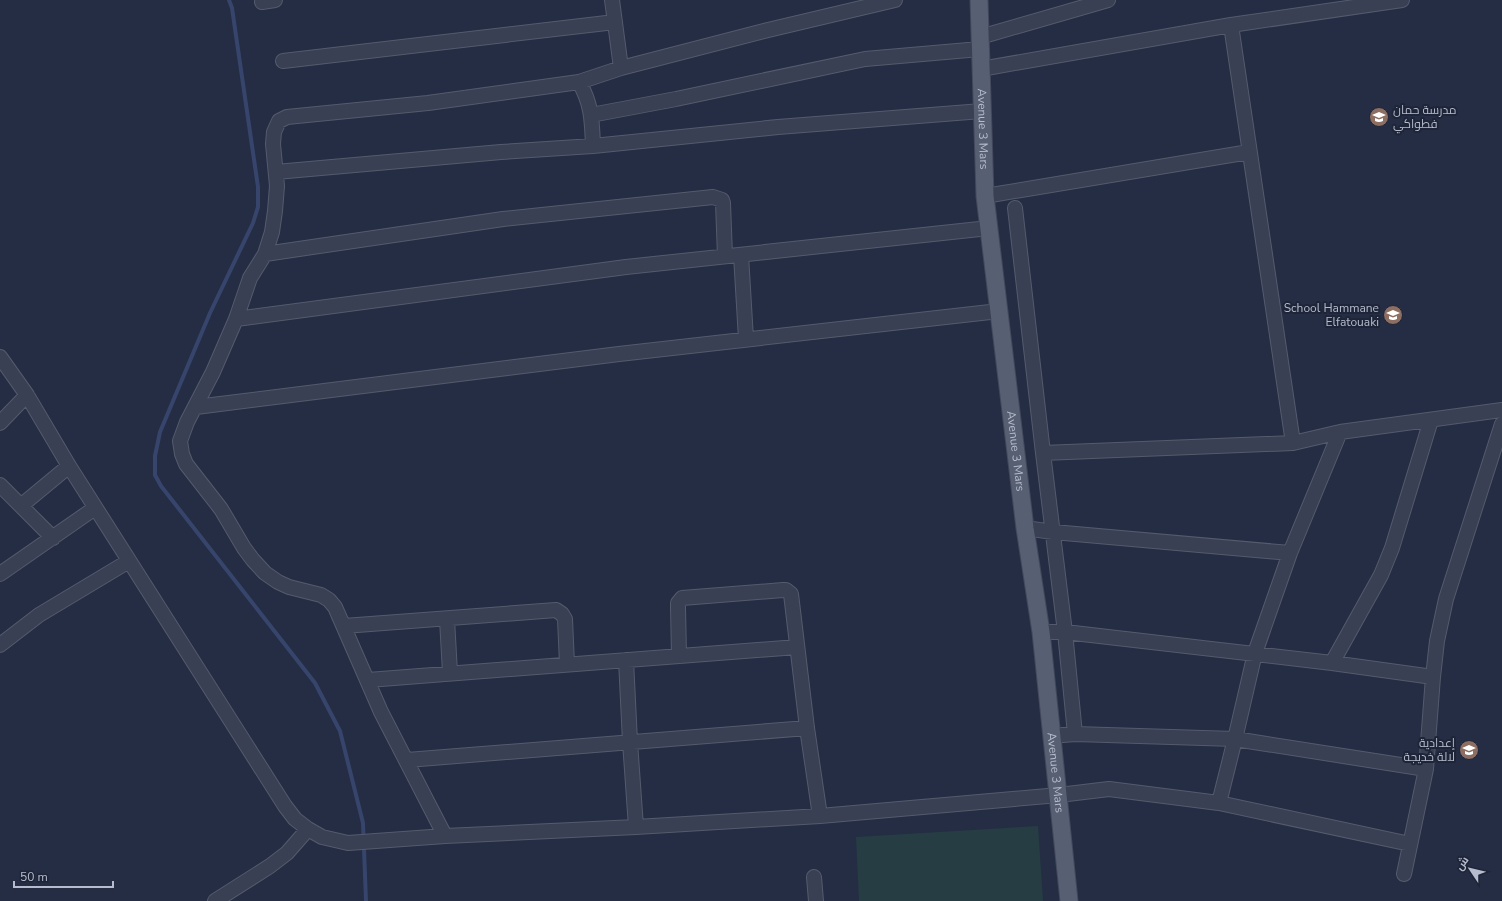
<svg xmlns="http://www.w3.org/2000/svg" width="1502" height="901" viewBox="0 0 1502 901" font-family="'Nunito Sans',Cairo,sans-serif">
	<style>
		.green { fill: #263d44 }
		.lines { fill: none; stroke-linecap: round; stroke-linejoin: round }
		.stream { stroke: #37456c; stroke-width: 4 }
		.minor-casing { stroke: #545b6d; stroke-width: 16 }
		.major-casing { stroke: #43495c; stroke-width: 19 }
		.minor { stroke: #394053; stroke-width: 14 }
		.major { stroke: #575f73; stroke-width: 17 }
		.labels { text-anchor: middle; stroke-width: 4; stroke-linejoin: round; paint-order: stroke }
		.poi-label { font-size: 12px; fill: #b6bccd; stroke: #1e2538; text-anchor: end }
		.street-label { font-size: 12px; fill: #b6bccd; stroke: #1e2538 }
	</style>
	<rect width="100%" height="100%" fill="#242d44"/>
	<path class="green" d="M1038,826L1043,901H859L856,837Z"/>
	<g class="lines">
		<path class="stream" d="M229,0L232,8L258,187V207L253,223L210,313L160,432L155,456V475L161,486L315,683L340,731L363,823L366,901"/>
		<g class="minor-casing">
			<path id="minor" d="M612,0L621,68
				M262,2L275,0
				M1231,25L1293,443
				M980,37L1108,0
				M283,61L615,22
				M981,69L1231,25L1402,0
				M579,82C592,104 592,122 593,146
				M591,115L676,99L865,59L980,49
				M276,172L501,152L593,146L778,127L982,111
				M985,196L1249,152
				M1015,208L1043,453L1065,632L1075,734
				M265,254L503,219L713,197L722,200L723,203L725,256
				M741,255L746,339
				M236,319L626,267L989,228
				M0,357L27,395L69,466L285,806L295,819L308,829L322,837L348,843L445,836L636,827L820,816L1059,795L1109,789L1219,803L1410,844
				M196,407L619,354L999,311
				M0,423L27,395
				M1340,432L1290,553L1255,653L1235,739L1426,769
				M1043,453L1293,443L1340,432L1502,410
				M0,485L53,538
				M22,505L69,466
				M1025,528L1053,532L1290,553
				M0,574L95,508
				M447,619L450,673
				M344,626L556,610L562,614L565,619L567,664
				M1041,632H1065L1332,663L1433,677
				M0,645L39,615L129,561
				M679,656L678,607V603L682,598L783,590H786L791,594L807,728L820,816
				M626,660L630,742L636,827
				M1332,663L1381,575L1392,548L1431,420
				M368,680L797,647
				M1051,736L1075,734L1235,739L1219,803
				M407,760L807,728
				M445,836L381,712L335,607L329,600L321,595L289,587L278,582L265,573L253,560L244,548L221,509L186,464L182,454L180,441L187,422L213,372L236,319L250,278L265,254L272,232L275,211L277,186L273,144L274,132L279,121L287,117L428,103L579,82L621,68L768,30L895,0
				M1404,874L1426,769L1433,677L1437,641L1446,599L1502,424
				M814,877L816,901
				M215,901L270,866L287,853L308,829"/>
		</g>
		<g class="major-casing">
			<g id="major">
				<path id="s1" d="M979,0L985,196L1025,528L1041,632L1069,901"/>
			</g>
		</g>
		<use href="#minor" class="minor"/>
		<use href="#major" class="major"/>
	</g>
	<defs>
		<g id="school-disc" transform="scale(1)"><circle r="9.5" fill="#8d6e63" stroke="#1e2538"/><path d="M0-5L7-2L0 1L-7-2ZM-4 1L0 2.5L4 1V4Q0 6-4 4Z" fill="#fff"/></g>
	</defs>
	<g fill-rule="evenodd">
		<use href="#school-disc" x="1379" y="117"/>
		<use href="#school-disc" x="1393" y="315"/>
		<use href="#school-disc" x="1469" y="750"/>
	</g>
	<g class="labels">
		<g class="poi-label">
			<text x="1393" y="114" text-anchor="start">مدرسة حمان<tspan x="1393" dy="14">فطواكي</tspan></text>
			<text x="1379" y="312">School Hammane<tspan x="1379" dy="14">Elfatouaki</tspan></text>
			<text x="1455" y="747">إعدادية<tspan x="1455" dy="14">لالة خديجة</tspan></text>
		</g>
		<g class="street-label">
			<text dy="4" stroke="none"><textPath href="#s1" startOffset="129">Avenue 3 Mars</textPath></text>
			<text dy="4" stroke="none"><textPath href="#s1" startOffset="453">Avenue 3 Mars</textPath></text>
			<text dy="4" stroke="none"><textPath href="#s1" startOffset="777">Avenue 3 Mars</textPath></text>
		</g>
	</g>
	<g transform="translate(1470 869) rotate(305)" stroke="#1e2538" stroke-width="3" paint-order="stroke">
	<path d="M0-3L7 15L0 10L-7 15Z" fill="#b6bccd"/>
	<text y="-6" font-size="11" font-weight="bold" text-anchor="middle" fill="#b6bccd">ش</text>
	</g>
	<path d="M14 881v6h99v-6" fill="none" stroke="#b6bccd" stroke-width="2"/>
	<text x="20" y="881" font-size="12" fill="#b6bccd" stroke="#1e2538" stroke-width="3" paint-order="stroke">50 m</text>
</svg>
